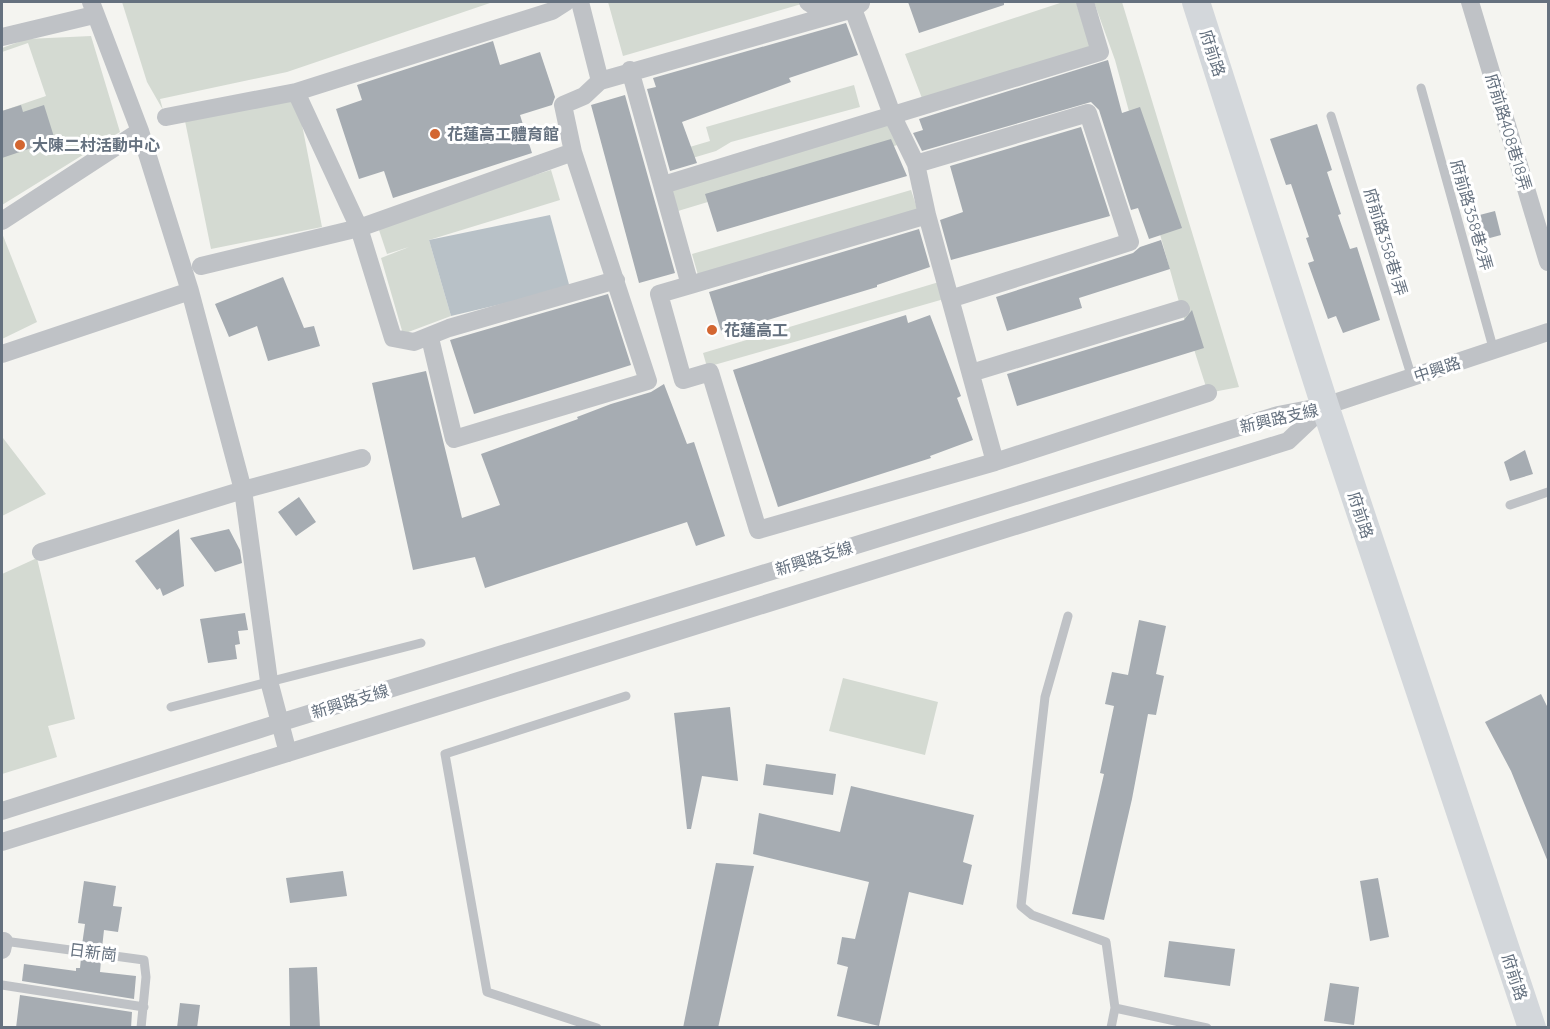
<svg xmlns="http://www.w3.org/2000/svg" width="1550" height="1029" viewBox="0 0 1550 1029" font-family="Quicksand,'Noto Sans TC',sans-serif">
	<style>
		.green { fill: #d4dad2 }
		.water { fill: #b8c1c7 }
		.building { fill: #a6acb2 }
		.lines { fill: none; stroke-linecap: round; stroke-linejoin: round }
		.service { stroke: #bfc2c6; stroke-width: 9 }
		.minor { stroke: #bfc2c6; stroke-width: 18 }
		.primary { stroke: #d3d7db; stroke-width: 28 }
		.poi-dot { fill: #d36631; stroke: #fff; stroke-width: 2 }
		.labels { text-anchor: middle; stroke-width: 6; stroke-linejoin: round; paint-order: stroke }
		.street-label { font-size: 16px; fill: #65717f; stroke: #fff }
		.poi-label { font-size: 16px; font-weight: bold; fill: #65717f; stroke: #fff; text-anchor: start }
	</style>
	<rect width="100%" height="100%" fill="#f4f4f0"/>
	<path class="green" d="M122,2H493L287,72L160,99L163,110L147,82Z
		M608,2H803L805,3L623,56Z
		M1063,2H1076L1093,55L925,106L905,54Z
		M1094,2H1122L1239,387L1208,393L1181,309L1129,124L1130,115L1115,60Z
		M91,36L120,132L2,205V111L46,96L28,43L2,52V48L27,39Z
		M854,85L860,107L731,142L716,151L669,165L666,154L710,141L706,127Z
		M297,99L322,227L211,249L185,121Z
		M893,117L904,143L678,211L668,183Z
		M551,170L560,200L429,240L451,316L403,334L381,258L409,247L387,254L377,224Z
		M911,190L918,211L698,275L692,254Z
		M2,233L37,322L2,339Z
		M939,282L944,299L707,367L703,353Z
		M3,438L46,494L2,516V439Z
		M37,558L75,719L48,726L57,757L2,774V574Z
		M843,678L938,702L925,755L829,731Z"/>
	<path class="water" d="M550,215L570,288L451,316L429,240Z"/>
	<path class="building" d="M908,2H1004V5L919,33Z
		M846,23L858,55L789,78L791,82L682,122L697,163L670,171L647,89L656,87L653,78Z
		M493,41L500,65L540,52L555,97L552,105L520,115L532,153L393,198L384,171L359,179L336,109L362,100L357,85Z
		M1108,60L1122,113L1140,107L1182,228L1149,239L1138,208L1131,210L1099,110L1091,102L922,151L913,133L923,130L919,119Z
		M625,95L675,273L639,283L591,105Z
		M21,105L23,112L44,105L55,140L2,158V111Z
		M1317,124L1332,170L1327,172L1341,214L1338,215L1350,249L1357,247L1380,320L1343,333L1336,316L1328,319L1308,263L1314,261L1306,238L1309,237L1291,184L1286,185L1270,139Z
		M1081,127L1110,216L951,260L940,220L963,212L950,166Z
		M891,139L907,176L717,232L705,194Z
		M1495,211L1501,235L1475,242L1468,218Z
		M919,229L930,267L877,285V287L722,334L709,292Z
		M1161,240L1170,269L1079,298L1082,308L1007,331L996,297L1133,253L1140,247Z
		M283,277L304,328L314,326L320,346L268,361L257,326L229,337L215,304Z
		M608,294L631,365L474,414L450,340Z
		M1192,310L1204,348L1017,406L1007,374L1184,320Z
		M906,315L908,323L930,315L961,396L957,398L973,440L930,456L931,458L778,507L733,370Z
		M426,371L462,518L500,505L481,454L578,419L577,417L611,404L651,392L664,384L687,444L694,442L725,536L696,546L687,522L485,588L475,557L413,570L372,383Z
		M1525,450L1533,474L1510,481L1504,462Z
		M299,497L316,522L296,536L278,512Z
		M179,529L184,586L163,596L160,588L157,590L135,561Z
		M229,529L240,550L242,563L215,572L190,538Z
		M245,613L248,630L238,631L240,644L235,645L237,659L208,663L200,619Z
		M1139,620L1166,626L1156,674L1164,676L1156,715L1148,714L1132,799L1104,920L1072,914L1104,774L1100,773L1114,706L1105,704L1112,672L1128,675Z
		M1541,694L1548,708V862L1511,771L1485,722Z
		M730,707L738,781L702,776L691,829H687L674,713Z
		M766,764L836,774L833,795L763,785Z
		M851,786L974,815L963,862L972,865L963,905L909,892L879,1026L837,1016L848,967L837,964L842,937L855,939L869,882L753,854L759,813L840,832Z
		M716,863L754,866L718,1028H683Z
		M343,871L347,896L290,903L286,878Z
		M1378,878L1389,937L1370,941L1360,881Z
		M84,881L116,886L113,906L122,907L118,932L104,930L102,948L82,945L85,924L78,923Z
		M1169,941L1235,949L1230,986L1164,977Z
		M81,958L101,961L100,972L136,976L134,999L22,981L24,964L76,971V968H80Z
		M317,967L320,1028H290L289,968Z
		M1330,983L1359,987L1354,1025L1324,1021Z
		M20,995L132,1012L131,1028H16Z
		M180,1003L200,1005L197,1028H177Z"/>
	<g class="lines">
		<path class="service" d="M1421,88L1494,351
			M1331,116L1412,378
			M1510,505L1548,492
			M1068,616L1045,697L1021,906L1032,915L1106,942L1115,1008L1111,1028
			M171,707L421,643
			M4,941L144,960L146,977L141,1028
			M2,985L144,1007
			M1115,1008L1207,1028
			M597,1028L487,992L445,754L626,696"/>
		<path class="minor" d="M91,2L140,131L190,291L243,490L269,681L288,753
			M580,2L600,81L853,9L861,3
			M808,2L816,7L837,11
			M1470,2L1548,262
			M2,37L94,15
			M630,70L690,285L927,215L916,164L893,117L853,9
			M296,92L359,228L573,152
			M166,117L296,92L552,11L566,2
			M916,164L1088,113L1130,242L950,299
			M663,185L1100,52L1085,2
			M2,221L140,131
			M201,266L359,228L393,338L414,342L449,328L616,280
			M690,285L659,294L683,380L710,372L758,530L995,462L927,215
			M430,338L454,439L648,381L573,152L563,105L584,96L600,81
			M2,354L190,291
			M971,373L1181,309
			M995,462L1208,393
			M41,552L243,490L362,458
			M2,811L279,723L1278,415L1325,406L1548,332
			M2,842L1288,441L1325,406
			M2,950L4,941"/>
		<path class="primary" d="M1196,2L1325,406L1532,1028"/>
	</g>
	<g class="poi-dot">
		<circle cx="435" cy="134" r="6"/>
		<circle cx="20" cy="145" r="6"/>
		<circle cx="712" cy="330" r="6"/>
	</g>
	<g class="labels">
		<g class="street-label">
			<text transform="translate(1213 53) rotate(72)" y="6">府前路</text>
			<text transform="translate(1509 132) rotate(73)" y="6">府前路408巷18弄</text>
			<text transform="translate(1472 215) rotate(74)" y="6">府前路358巷2弄</text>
			<text transform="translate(1386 242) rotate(73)" y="6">府前路358巷1弄</text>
			<text transform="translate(1437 369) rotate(-18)" y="6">中興路</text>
			<text transform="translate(1279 418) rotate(-13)" y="6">新興路支線</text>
			<text transform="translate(1361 515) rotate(72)" y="6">府前路</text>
			<text transform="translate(814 558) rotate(-17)" y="6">新興路支線</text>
			<text transform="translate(350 701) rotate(-17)" y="6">新興路支線</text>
			<text transform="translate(93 952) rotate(7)" y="6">日新崗</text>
			<text transform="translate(1515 977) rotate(72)" y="6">府前路</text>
		</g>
		<g class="poi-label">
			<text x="447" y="140">花蓮高工體育館</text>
			<text x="32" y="151">大陳二村活動中心</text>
			<text x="724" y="336">花蓮高工</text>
		</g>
	</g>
	<rect width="1550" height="1029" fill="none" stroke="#65717f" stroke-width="6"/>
</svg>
